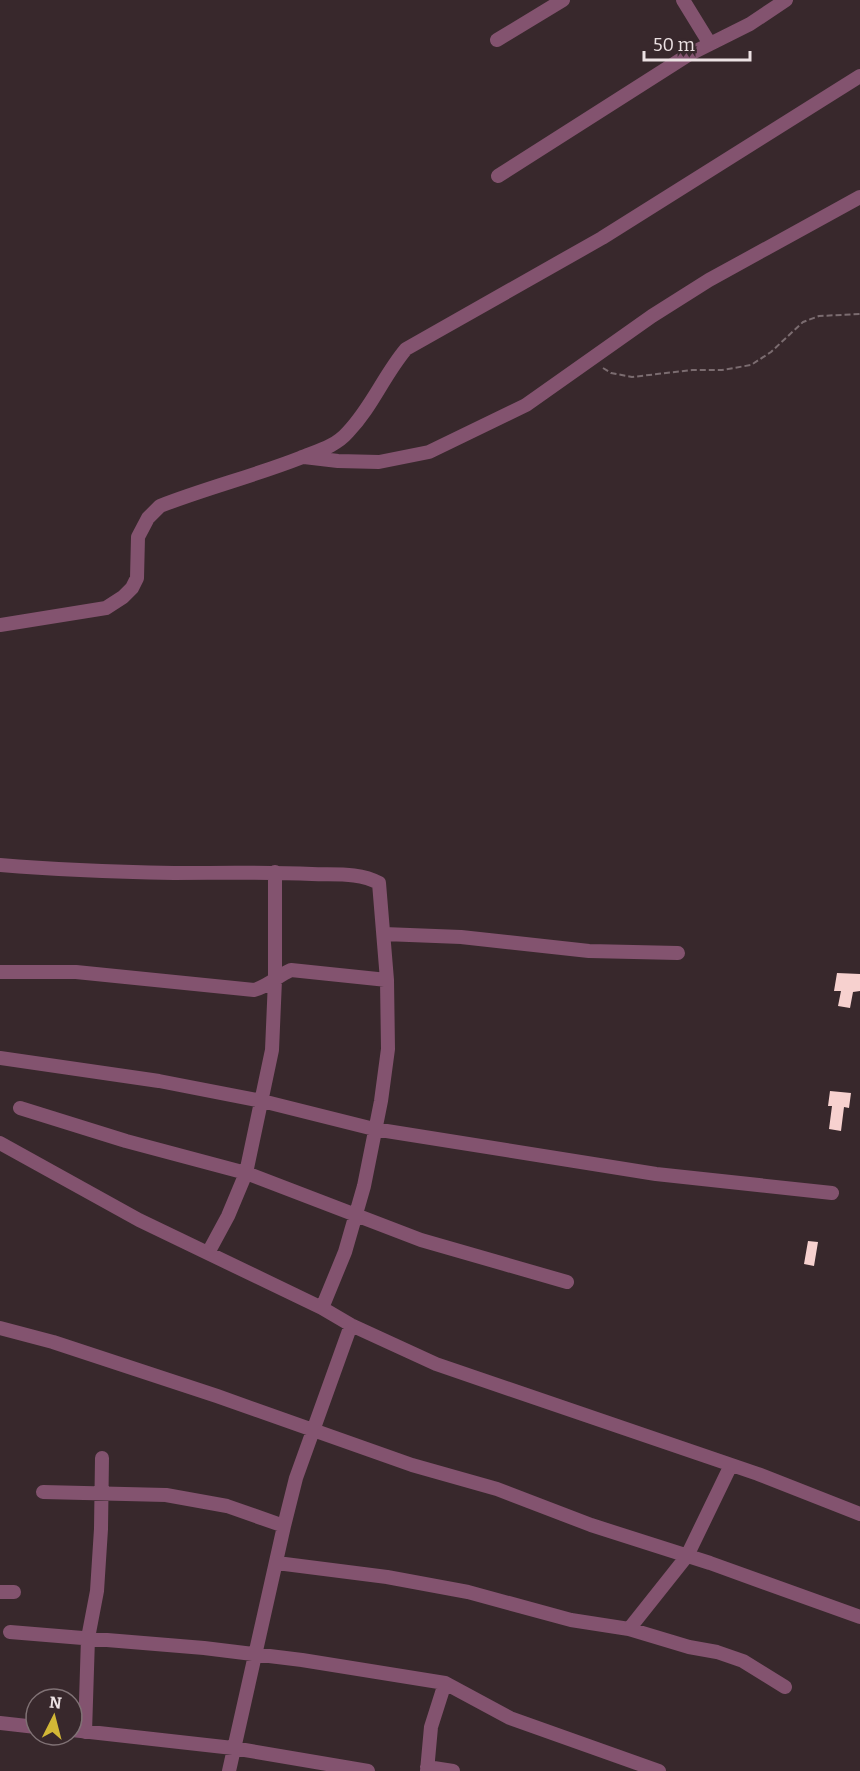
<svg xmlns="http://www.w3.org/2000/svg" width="860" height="1771" viewBox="0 0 860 1771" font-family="Bitter,serif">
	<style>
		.building { fill: #f7d1cf }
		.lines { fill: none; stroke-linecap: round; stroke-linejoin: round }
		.path { stroke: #7b6c70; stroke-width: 2; stroke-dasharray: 6 3; stroke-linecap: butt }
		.minor { stroke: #83536f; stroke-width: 14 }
	</style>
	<rect width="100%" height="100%" fill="#38282c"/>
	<path class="building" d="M837,973L860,974V991L853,992L850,1008L838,1006L841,991H834Z
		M830,1091L851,1093L849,1108L844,1107L841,1131L829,1129L832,1106H828Z
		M808,1241L818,1242L814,1266L804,1264Z"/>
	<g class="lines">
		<path class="path" d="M603,368L611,373L632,377L692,370H722L751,365L771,352L803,322L819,316L860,314"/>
		<path class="minor" d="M683,0L710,44
			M497,40L563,0
			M498,176L688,55L750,24L786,0
			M304,457L338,461L379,462L429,452L526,405L652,316L709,280L860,197
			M0,625L106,608L123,597L132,588L137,578L138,537L148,518L160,506C206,488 254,476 300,458C317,451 335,447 348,432C372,407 384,375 406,349L602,238L860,76
			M0,865C58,870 116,872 174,873C220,873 266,872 312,874C334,875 359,872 379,883L387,980L388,1049L381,1101L364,1186L345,1252L322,1308
			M384,934L461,937L589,951L678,953
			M0,972H76L254,990C269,986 277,976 291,970L387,980
			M0,1058L159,1081L262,1101L374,1129L656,1174L832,1193
			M20,1108L126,1141L246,1173L421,1240L567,1282
			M0,1143L139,1220L322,1308L351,1325L436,1364L758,1474L860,1514
			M208,1253L228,1216L246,1173L272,1050L275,980V872
			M0,1328L53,1342L217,1396L412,1465L497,1489L591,1525L710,1563L860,1617
			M43,1492L166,1495L227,1506L284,1526
			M277,1563L387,1577L468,1592L571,1620L629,1629L689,1647L717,1652L743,1661L785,1687
			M0,1592H14
			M629,1629L687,1556L731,1465
			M10,1632L204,1648L302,1660L445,1683L510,1718L659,1771
			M0,1723L36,1727
			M72,1730L233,1748L368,1771
			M85,1732L88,1638L97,1591L101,1529L102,1458
			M427,1767L453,1771
			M229,1771L284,1526L296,1478L351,1325
			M427,1771L431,1727L445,1683"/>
	</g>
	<g transform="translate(54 1717) rotate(6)"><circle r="28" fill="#38282c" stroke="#807275" stroke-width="1.5"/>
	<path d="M0-4.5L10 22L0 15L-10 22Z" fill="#d2b736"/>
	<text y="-9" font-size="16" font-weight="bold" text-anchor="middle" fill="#ece1e3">N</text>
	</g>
	<path d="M644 51v9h106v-9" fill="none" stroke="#ece1e3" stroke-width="3"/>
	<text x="653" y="51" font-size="18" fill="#ece1e3" stroke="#38282c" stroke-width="4.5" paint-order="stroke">50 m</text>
</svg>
